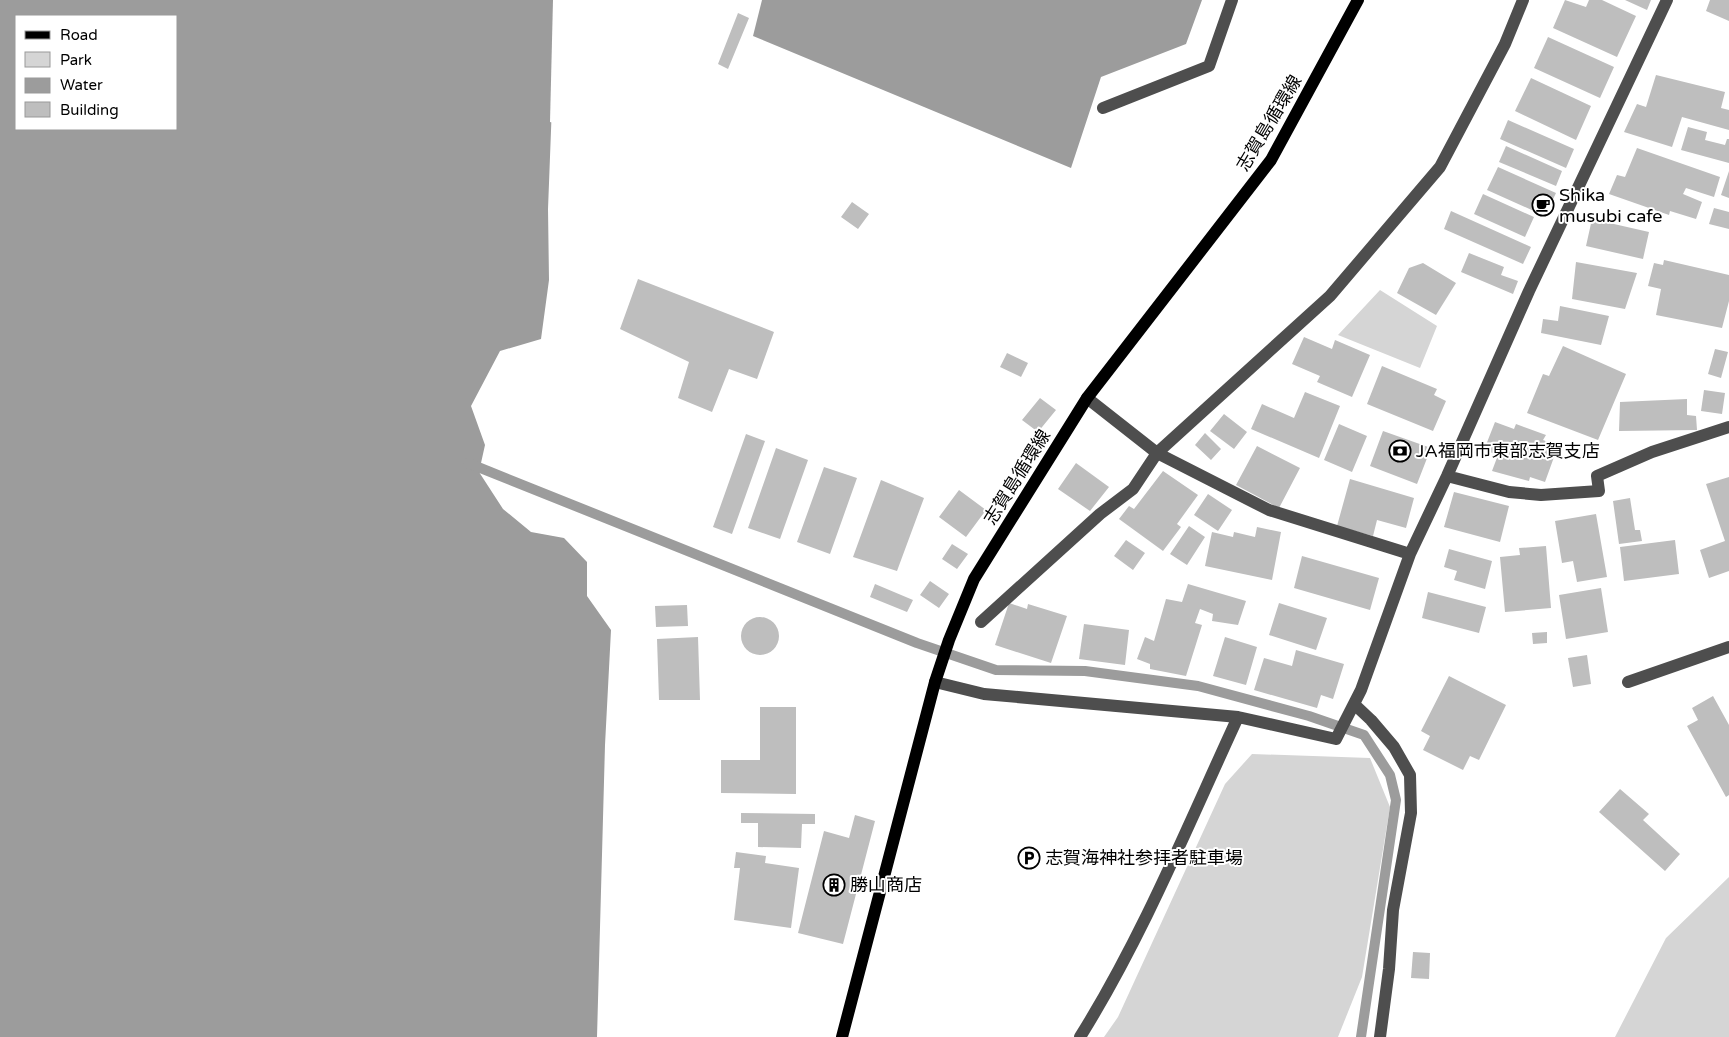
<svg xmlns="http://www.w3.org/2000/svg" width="1729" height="1037" viewBox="0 0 1729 1037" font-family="'Varela Round','Noto Sans JP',sans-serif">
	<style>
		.green { fill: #d5d5d5 }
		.water { fill: #9c9c9c; fill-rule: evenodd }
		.pier { fill: #fff }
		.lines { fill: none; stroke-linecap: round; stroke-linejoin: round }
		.stream { stroke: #9c9c9c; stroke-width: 10 }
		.building { fill: #bebebe }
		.minor { stroke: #4e4e4e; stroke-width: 12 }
		.major { stroke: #000; stroke-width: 12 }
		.labels { text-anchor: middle; stroke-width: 4; stroke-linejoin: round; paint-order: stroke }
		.street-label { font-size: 18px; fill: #000; stroke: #fff }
		.poi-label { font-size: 18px; fill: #000; stroke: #fff; text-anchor: start }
	</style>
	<rect width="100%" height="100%" fill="#fff"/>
	<path class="green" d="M1380,290L1437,326L1420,368L1338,335Z
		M1252,754L1370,758L1390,807L1362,977L1338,1037H1104L1118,1017L1225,784Z
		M1729,877V1037H1615L1666,938Z"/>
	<path class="water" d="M0,0H556L548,209L549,280L541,339L500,351L471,406L485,445L479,472L503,509L531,532L564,538L587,562V596L611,630L605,745L597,1037H0ZM16,16H176V129H16Z
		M762,0H1202L1186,44L1101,77L1071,168L753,36Z"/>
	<path class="pier" d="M553,0H559L554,123L550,122Z"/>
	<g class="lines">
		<path class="stream" d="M468,463L917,643L996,670L1085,671L1198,686L1309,716L1364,735L1390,775L1396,800L1361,1037"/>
	</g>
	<path class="building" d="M1565,0L1586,7L1589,0H1602L1636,16L1617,57L1553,28Z
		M1625,0H1651L1647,10Z
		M1710,0H1729V21L1706,11Z
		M738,13L749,18L728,69L718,64Z
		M1548,37L1614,67L1600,98L1534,68Z
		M1656,75L1725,92L1721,108L1729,110V130L1682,117L1672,147L1624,132L1637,104L1646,107Z
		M1531,78L1591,106L1576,140L1515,111Z
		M1508,120L1574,149L1566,168L1500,139Z
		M1688,127L1707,132L1705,140L1725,145L1727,139H1729V163L1681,150Z
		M1506,146L1562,171L1556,186L1499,162Z
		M1637,148L1720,177L1714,197L1686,188L1683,194L1702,202L1696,219L1670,211L1669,215L1609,194L1617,175L1625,177Z
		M1498,167L1556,193L1545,216L1487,190Z
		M1729,171V198L1721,195Z
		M1483,194L1534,217L1525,237L1474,214Z
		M852,202L869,214L858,229L841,217Z
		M1714,208L1729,212V229L1709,224Z
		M1451,211L1531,247L1523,264L1444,229Z
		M1592,219L1649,232L1643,259L1586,246Z
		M1469,253L1504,267L1501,275L1518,281L1513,294L1461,272Z
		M1664,260L1729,275V301L1722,328L1656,315L1661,289L1648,286L1654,263L1663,265Z
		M1576,262L1637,273L1625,309L1572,299Z
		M1423,263L1456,283L1436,315L1397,293L1409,268Z
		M638,279L774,332L757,379L729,369L712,412L678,398L689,362L620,329Z
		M1560,306L1609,316L1601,345L1541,333L1543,319L1558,321Z
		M1304,337L1332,349L1335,340L1370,355L1352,397L1317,382L1320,376L1292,364Z
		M1563,346L1626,374L1598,440L1527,413L1543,374L1549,376Z
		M1715,349L1728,352L1721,378L1708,374Z
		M1007,353L1028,363L1021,377L1000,367Z
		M1382,366L1437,389L1434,395L1446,401L1433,431L1367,404Z
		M1704,390L1725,393L1722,414L1701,411Z
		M1305,392L1340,406L1319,458L1251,429L1262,404L1294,418Z
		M1040,398L1056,410L1038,432L1022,420Z
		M1687,399V415L1696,416L1697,430L1619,431L1620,402Z
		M1224,414L1247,432L1234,449L1210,431Z
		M1495,422L1514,429L1516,424L1546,435L1543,440L1558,446L1545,482L1530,477L1529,481L1492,471L1498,455L1484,450Z
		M1339,424L1367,436L1352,472L1324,460Z
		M1383,431L1431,448L1417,484L1370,466Z
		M1205,433L1221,449L1211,460L1195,445Z
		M746,434L765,441L732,534L713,527Z
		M1257,446L1300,468L1279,508L1236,485Z
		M776,448L808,460L780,539L748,528Z
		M1076,463L1109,487L1090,511L1058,489Z
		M824,467L857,478L830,554L797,542Z
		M1163,471L1198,495L1177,524L1181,527L1163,551L1119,519L1129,506L1134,509Z
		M1729,477V571L1709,578L1700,550L1725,541L1706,484Z
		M1350,479L1414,498L1406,528L1377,520L1373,536L1337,526Z
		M881,480L924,498L897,571L853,557Z
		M959,490L986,510L966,537L939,517Z
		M1454,492L1509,506L1500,542L1444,527Z
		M1208,494L1232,510L1218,531L1194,515Z
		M1630,498L1635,530H1640L1642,541L1619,544L1613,501Z
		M1596,514L1607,577L1577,582L1573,561L1562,563L1555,521Z
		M1189,526L1205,537L1187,565L1170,554Z
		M1257,527L1281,532L1272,580L1205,566L1212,532L1233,537L1234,532L1255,537Z
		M1126,540L1145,553L1133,570L1114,556Z
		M1675,540L1679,574L1624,581L1620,547Z
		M952,544L968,554L957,569L942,559Z
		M1546,546L1551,608L1505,612L1500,557L1520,555L1519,548Z
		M1449,549L1492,561L1485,589L1454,580L1457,571L1444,567Z
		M1302,556L1379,578L1370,610L1294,588Z
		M930,581L949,594L939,608L920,595Z
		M875,584L913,600L907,612L870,597Z
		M1188,584L1246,601L1238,625L1212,621L1213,614L1200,609L1195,623L1202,625L1186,676L1150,669V664L1137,659L1145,637L1154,641L1166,599L1182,602Z
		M1601,588L1608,632L1566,639L1559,595Z
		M1428,592L1486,607L1479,633L1422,618Z
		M1009,603L1027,609L1028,604L1067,616L1051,663L995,645Z
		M1279,603L1327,618L1316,650L1269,635Z
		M687,605L688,626L656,627L655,606Z
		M741 636a19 19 0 1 1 38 0a19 19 0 1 1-38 0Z
		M1084,624L1129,630L1125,665L1079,659Z
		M1547,632V643L1533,644L1532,633Z
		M698,637L700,700H659L657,639Z
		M1225,637L1257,647L1246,685L1213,676Z
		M1296,650L1344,664L1333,699L1321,695L1317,708L1254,690L1264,658L1292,666Z
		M1587,655L1591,684L1573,687L1568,658Z
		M1449,676L1506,705L1479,760L1470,756L1463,770L1423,750L1430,736L1421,731Z
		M1713,696L1729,725V795L1726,797L1687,726L1698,720L1692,708Z
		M760,707H796V794L721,793V760H760Z
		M1620,789L1649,814L1643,820L1680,854L1665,871L1599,812Z
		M741,813L815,814V824H802L801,848L758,847V823H741Z
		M855,815L875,821L843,944L798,933L824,831L849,838Z
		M736,852L766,856L765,863L799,868L791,928L734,920L740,868H734Z
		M1413,952L1430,953L1429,979L1411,978Z"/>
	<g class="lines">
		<path class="minor" d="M1103,108L1209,66L1232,0
			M1087,398L1157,453L1269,510L1410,554
			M1447,476L1509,492L1541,495L1599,491L1597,476L1652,452L1729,427
			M981,622L1100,514L1133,489L1157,453L1330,296L1440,167L1505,44L1523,0
			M935,682L984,694L1238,717L1336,739L1361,690L1410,554L1447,476L1529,291L1667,0
			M1628,682L1729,647
			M1354,704L1371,720L1394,747L1410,775L1411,813L1393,910L1389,969L1380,1037
			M1080,1037C1143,936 1188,825 1238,717"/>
		<path class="major" d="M842,1037L935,682L949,640L974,579L1087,398L1271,160L1358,0"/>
	</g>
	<defs>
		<g id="cafe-ring" transform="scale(1.125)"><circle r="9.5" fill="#fff" stroke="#000" stroke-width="1.5"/><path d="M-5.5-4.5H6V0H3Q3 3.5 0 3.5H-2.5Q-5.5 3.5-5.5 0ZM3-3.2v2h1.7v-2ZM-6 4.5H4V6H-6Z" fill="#000"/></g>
		<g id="bank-ring" transform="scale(1.125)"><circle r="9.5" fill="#fff" stroke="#000" stroke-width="1.5"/><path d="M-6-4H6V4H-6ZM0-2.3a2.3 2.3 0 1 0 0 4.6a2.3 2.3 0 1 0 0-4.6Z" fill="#000"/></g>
		<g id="parking-ring" transform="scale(1.125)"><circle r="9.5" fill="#fff" stroke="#000" stroke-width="1.5"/><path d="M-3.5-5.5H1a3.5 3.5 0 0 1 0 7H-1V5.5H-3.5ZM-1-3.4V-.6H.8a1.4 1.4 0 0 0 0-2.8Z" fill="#000"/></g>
		<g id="building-ring" transform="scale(1.125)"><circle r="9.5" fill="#fff" stroke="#000" stroke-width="1.5"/><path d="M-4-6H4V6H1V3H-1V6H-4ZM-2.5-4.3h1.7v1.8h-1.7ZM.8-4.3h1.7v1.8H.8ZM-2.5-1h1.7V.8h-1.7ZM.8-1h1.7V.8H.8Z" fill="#000"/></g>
	</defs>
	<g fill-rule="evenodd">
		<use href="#cafe-ring" x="1543" y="205"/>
		<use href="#bank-ring" x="1400" y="451"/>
		<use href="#parking-ring" x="1029" y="858"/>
		<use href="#building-ring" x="834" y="885"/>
	</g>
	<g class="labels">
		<g class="street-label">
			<text transform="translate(1269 123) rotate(-59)" y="6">志賀島循環線</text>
			<text transform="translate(1017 477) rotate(-58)" y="6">志賀島循環線</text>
		</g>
		<g class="poi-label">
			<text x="1559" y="201">Shika<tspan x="1559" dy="21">musubi cafe</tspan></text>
			<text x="1416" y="457">JA福岡市東部志賀支店</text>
			<text x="1045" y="864">志賀海神社参拝者駐車場</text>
			<text x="850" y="891">勝山商店</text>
		</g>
	</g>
	<rect x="15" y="15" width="162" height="115" fill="#ffffff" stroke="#999999"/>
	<rect x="25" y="31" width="25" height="8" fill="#000000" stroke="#999999"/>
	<text x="60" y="40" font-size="15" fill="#000000">Road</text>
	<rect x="25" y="52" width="25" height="15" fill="#d5d5d5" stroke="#999999"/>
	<text x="60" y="65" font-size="15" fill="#000000">Park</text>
	<rect x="25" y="78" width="25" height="15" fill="#9c9c9c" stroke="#999999"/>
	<text x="60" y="90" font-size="15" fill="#000000">Water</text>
	<rect x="25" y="102" width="25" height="15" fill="#bebebe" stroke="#999999"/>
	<text x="60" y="115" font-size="15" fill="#000000">Building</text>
</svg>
